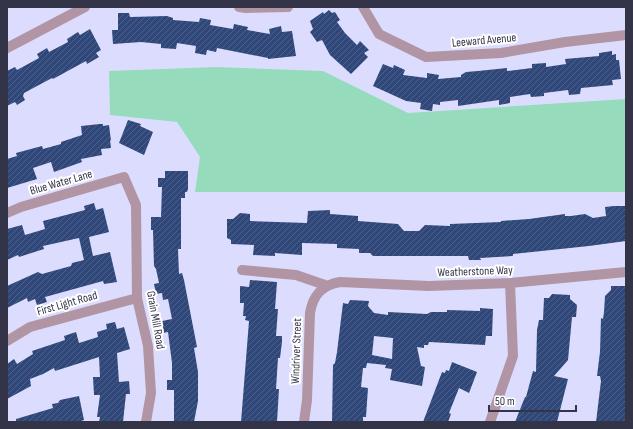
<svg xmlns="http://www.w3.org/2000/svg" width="633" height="429" viewBox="0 0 633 429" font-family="'Sofia Sans Condensed',sans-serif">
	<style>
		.grass { fill: #96dcbc }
		.building { fill: url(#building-hatch); fill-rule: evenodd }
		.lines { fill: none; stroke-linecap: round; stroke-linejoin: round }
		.minor { stroke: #b295a5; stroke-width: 10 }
		.labels { text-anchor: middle; stroke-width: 4; stroke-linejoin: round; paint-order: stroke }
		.street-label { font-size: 12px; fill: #343449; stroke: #fff }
	</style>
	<defs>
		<pattern id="building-hatch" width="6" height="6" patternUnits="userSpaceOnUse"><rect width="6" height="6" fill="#304779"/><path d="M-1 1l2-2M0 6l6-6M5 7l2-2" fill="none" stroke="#4d6089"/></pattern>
	</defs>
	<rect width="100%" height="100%" fill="#dcddfe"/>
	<path class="grass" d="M216,67L323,71L408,113L626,99V192H195L200,157L177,122L110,115L109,71Z"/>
	<path class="building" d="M329,10L332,13L335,12L340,20L337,22L345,33L357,45L360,41L369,50L364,53L368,57L351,74L330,55L322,40L317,42L310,32L313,29L310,21L323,12L324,14Z
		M118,13H129L130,17L167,16L173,18V20L199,22L200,18L211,20L210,25L233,29L234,24L248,27L247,30L270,34L269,29L281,26L282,32L292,31L296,56L268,59V58L217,48L216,52L207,50L206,55L195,53L196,46L177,43L176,49L161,48V44L141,42L113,44L112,30H118Z
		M90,29L101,50L96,53L99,57L87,64L86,61L53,79L52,78L24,93L23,96L25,100L17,105L15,102L7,106V71L15,67L17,70L39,58L37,54L47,48L49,52L68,42L67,39L78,32L80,35Z
		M612,51V55L616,54V60H619L621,79L612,80L613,85L581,88L580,94L569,95L568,90L544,93V96L531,97L530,94L510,97V103L499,105V100L458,106V100L440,102V105L433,104L432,111L420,109L421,103L406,101L373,86L383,64L393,68L394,65L405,70L403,75L427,78V73L439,75L438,79L461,77V75L466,72L478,71L507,68V71L532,68V64L546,63V67L566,64L565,59L599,56V53Z
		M128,120L141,124L140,126L153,132L144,155L119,143Z
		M100,124H103V126L109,125L111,141L110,140L111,148L101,149L102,155L81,159L82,162L54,172L51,162L33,168L37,179L7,188V159L17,156L16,153L42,146L43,149L61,144V142L82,135L81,126Z
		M165,171H188V189L187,192H185V198H181V249H178L179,274L182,273L184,280L197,347L194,348L198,372V401L194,422H174V390H167V380H172V363L168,332L163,333L162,321L172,319L168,299L163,300L162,293L156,294L154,284L159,283L156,269L154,266L153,230H151V217H161L162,187H158V178H165Z
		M94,203L96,210L103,208L109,232L89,237L93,256L110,252L117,282L104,284L103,281L45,297L47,302L37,305L35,299L28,302L27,298L7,308V286L38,272L42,274L71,266L72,263L84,260L79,238L43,246L44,249L19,257L18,255L7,260V229L22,225L25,235L45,229L43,221L85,210L84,206Z
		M614,206H626V241L589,246L513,254V256L480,258L481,260H469L468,256H373L370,253H359V249L337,248V244L302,243V255L275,253V256L253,255L254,245L231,244V240L227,238V219H233L240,213L250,214V221L307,223L308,211L330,210V214L358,216V221L398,224L404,231H419L425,225L450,226V224L501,222V221L529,219L565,214V216H571L585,214L593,218L606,216L605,207Z
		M250,280L277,282L275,309H278L276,336H282V342L280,358H278L276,389H279L277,422H241L249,321L245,320L246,316H243L244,303H240V286L249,287Z
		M611,286H626V422H596L601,381L600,376H597L600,352L601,318L603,319L604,312L605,296L611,290Z
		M552,294L570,295V299L577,305L576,317H572L568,360L554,376L568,379L557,422H515L525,397H526L533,371L536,372L537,330L539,320H543L544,298H549Z
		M350,300L369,301L368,306L374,313L388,315V312L427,314L431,312H447V310L480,311V308L493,309L492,336H486L485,345L429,342L428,345H424V348L417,347L421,366L425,367L422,386L390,380L392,369L385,368L386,365L367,363L366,368H363L361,387L368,388L366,417H363V421L359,422H332L333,365L335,363L337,352L343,303L348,304ZM374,336L393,338L392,359L372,355Z
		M115,322L117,329L124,327L130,349L117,353L119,382L129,381L130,394H126L123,422H99L100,417H97L100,395H94L93,377H100L99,357L55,371L54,368L43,374L30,379L31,386L7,399V364L14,359L17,364L33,354L32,351L65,340L64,336L76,332L79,343L98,337L97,332L107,329L106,324Z
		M452,362L477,372L469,393L459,388L449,413L451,414L448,422H423L442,372L445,373L446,370L449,371Z
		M79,396L84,420L78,422H16V419L53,408L52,404L58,403L60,400Z"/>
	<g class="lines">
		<path class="minor" d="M239,7L246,8L288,7
			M363,7L379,34L426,57L501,53L565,42L626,35
			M7,48L85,7
			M7,213L21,207L124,177L136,205L137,298L148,346L151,393L146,422
			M242,270L296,275L325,285
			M7,341L30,327L137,298
			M304,422L307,400L310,313C313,295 322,285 340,282L429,286L510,283L626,272
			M490,422L513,356L510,283"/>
	</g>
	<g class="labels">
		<g class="street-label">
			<text transform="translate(484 40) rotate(-5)" y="4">Leeward Avenue</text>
			<text transform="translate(61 182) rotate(-16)" y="4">Blue Water Lane</text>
			<text transform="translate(475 271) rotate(-2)" y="4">Weatherstone Way</text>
			<text transform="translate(67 303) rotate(-16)" y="4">First Light Road</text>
			<text transform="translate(156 320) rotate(80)" y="4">Grain Mill Road</text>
			<text transform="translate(296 351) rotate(-88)" y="4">Windriver Street</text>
		</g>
	</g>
	<rect width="633" height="429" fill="none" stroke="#343449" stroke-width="16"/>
	<path d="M489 405v6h87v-6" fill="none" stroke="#343449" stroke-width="2"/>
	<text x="495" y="405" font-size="12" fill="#343449" stroke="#ffffff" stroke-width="3" paint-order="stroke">50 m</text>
</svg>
